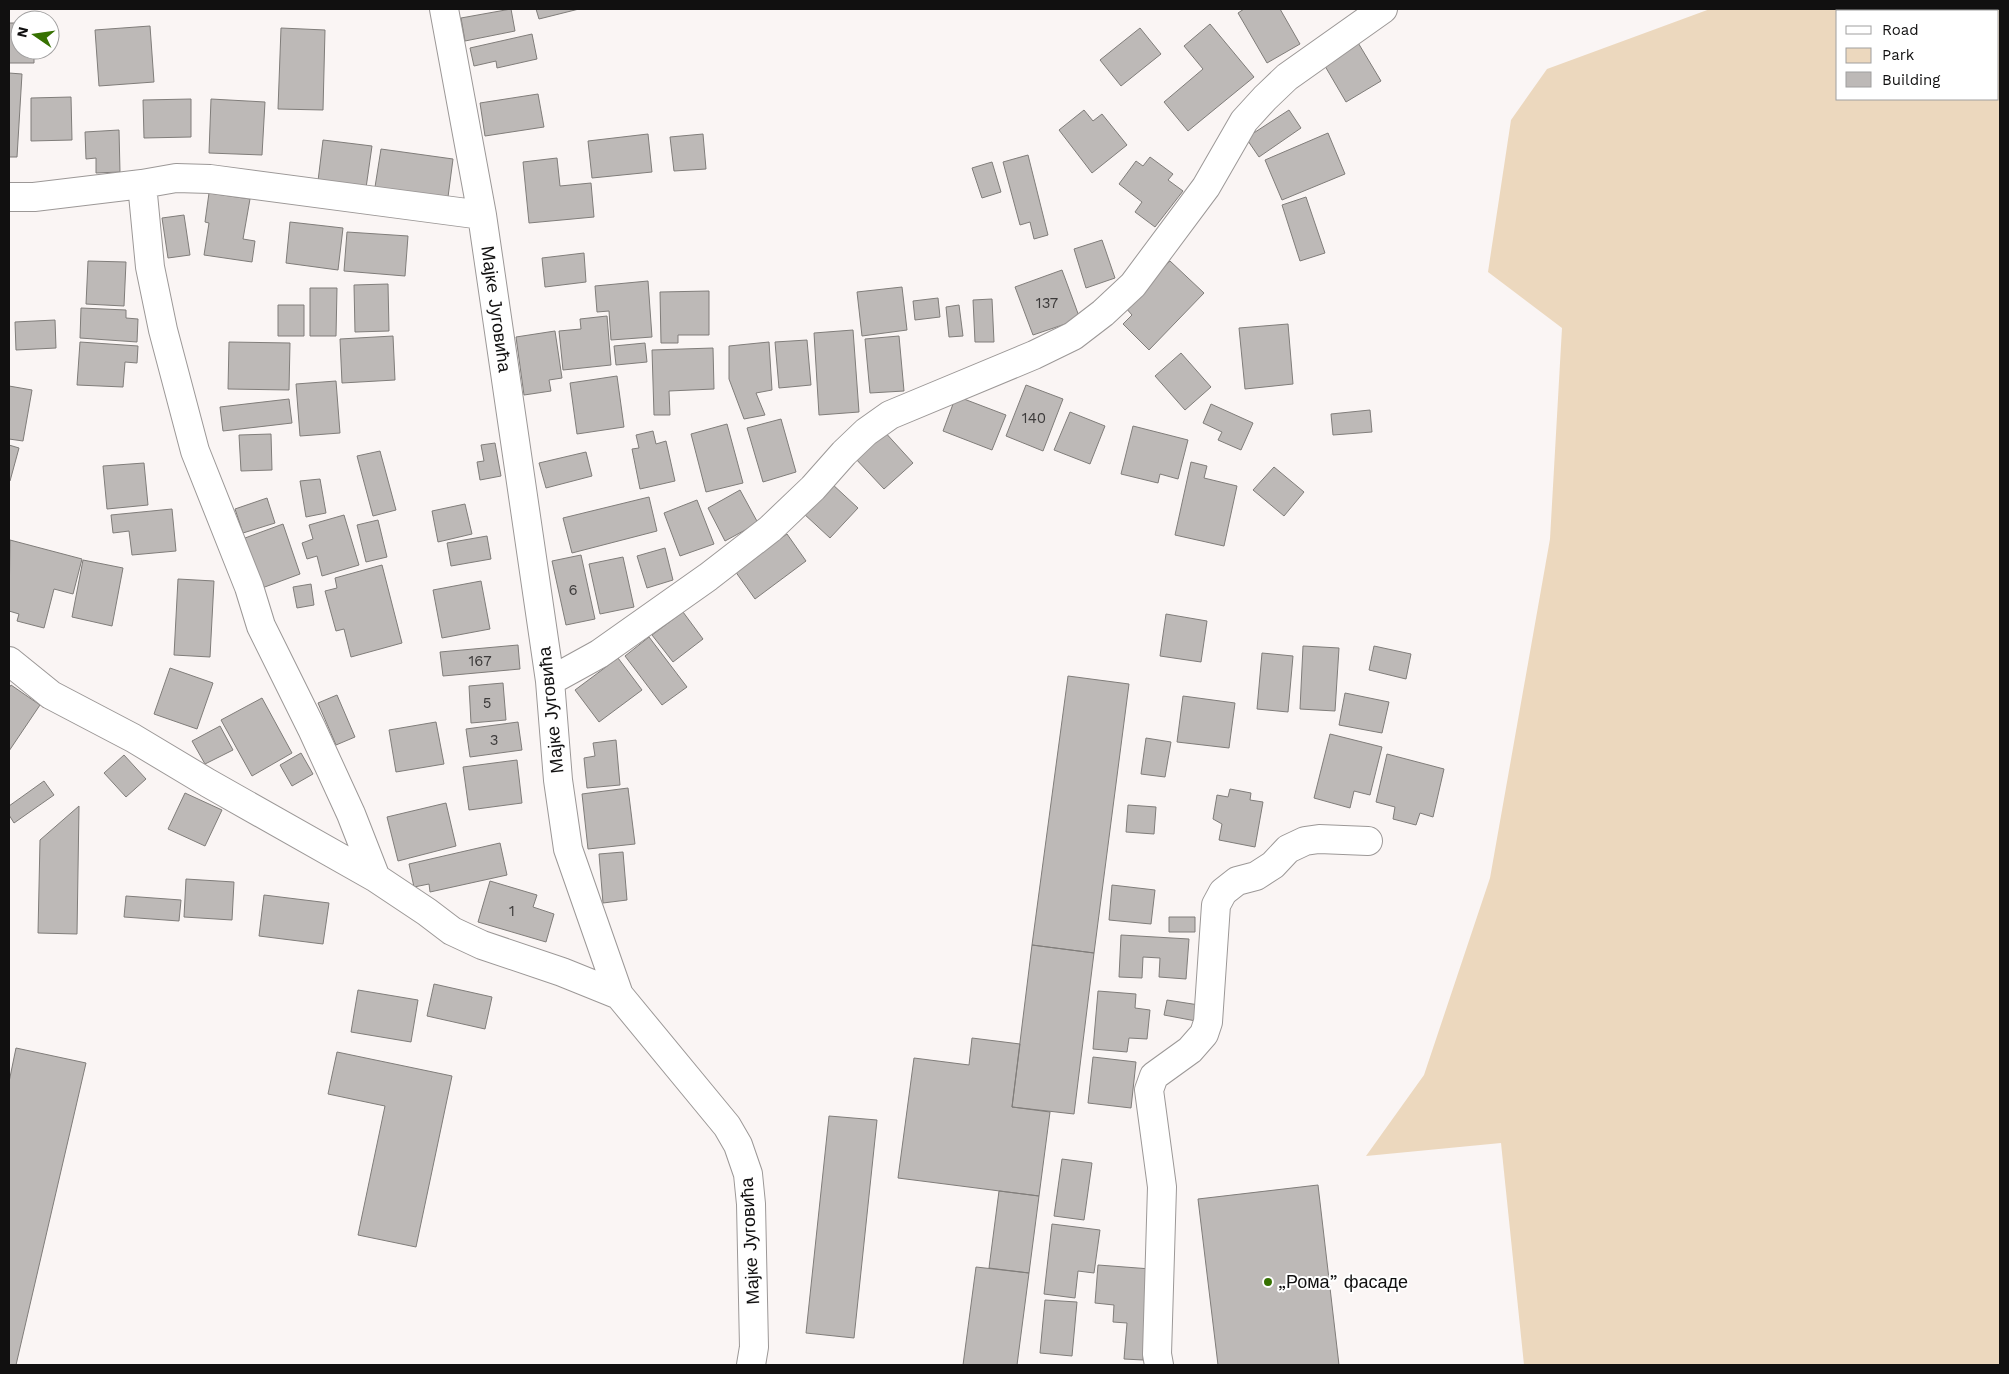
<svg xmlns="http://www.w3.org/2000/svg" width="2009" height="1374" viewBox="0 0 2009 1374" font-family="'Work Sans',sans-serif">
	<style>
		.green { fill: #ecd8be; fill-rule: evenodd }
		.building { fill: #bdb9b7; stroke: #807d7a }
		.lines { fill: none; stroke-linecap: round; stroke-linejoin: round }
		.minor-casing { stroke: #9c9897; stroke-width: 30 }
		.minor { stroke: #fff; stroke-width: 28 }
		.poi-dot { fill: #367101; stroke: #fff; stroke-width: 2 }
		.labels { text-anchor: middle; stroke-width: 4; stroke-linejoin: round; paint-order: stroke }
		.number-label { font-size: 15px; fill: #3c3a3a }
		.street-label { font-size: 18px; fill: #111010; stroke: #fff }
		.poi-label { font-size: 18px; fill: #111010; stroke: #fff; text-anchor: start }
	</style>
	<rect width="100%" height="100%" fill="#faf5f4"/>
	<path class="green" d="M1710,9H2000V1365H1524L1501,1143L1366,1156L1424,1075L1490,878L1550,539L1562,328L1488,272L1511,120L1547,69ZM1838,11H1998V99H1838Z"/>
	<path class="building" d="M511,9L515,31L465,41L461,18Z
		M536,9H579L539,19Z
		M1244,9H1280L1300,44L1267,63L1238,13Z
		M9,23H20V50H34V63H9Z
		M1210,24L1254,77L1188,131L1164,102L1203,69L1184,46Z
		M150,26L154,82L99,86L95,30Z
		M281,28L325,30L323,110L278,109Z
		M1140,28L1161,54L1121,86L1100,60Z
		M532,34L537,59L497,68L496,61L474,66L470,48Z
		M1357,41L1381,81L1346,102L1322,61Z
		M9,73L22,74L17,157H9Z
		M538,94L544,127L485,136L480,103Z
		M71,97L72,140L31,141V98Z
		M191,99V137L144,138L143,100Z
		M211,99L265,102L262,155L209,153Z
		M1084,110L1093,121L1102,114L1127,145L1092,173L1059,130Z
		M1289,110L1301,128L1259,157L1246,138Z
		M119,130L120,172L96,173V158L86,159L85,132Z
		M1328,133L1345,174L1282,200L1265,160Z
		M648,134L652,172L592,178L588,141Z
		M703,134L706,169L674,171L670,137Z
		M323,140L372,146L366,188L318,181Z
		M381,149L453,159L448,197L375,187Z
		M1028,155L1048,235L1034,239L1030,222L1020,225L1003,162Z
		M1150,157L1173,174L1168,180L1183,191L1155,227L1135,212L1142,202L1119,184L1136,161L1143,166Z
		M557,158L560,186L591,183L594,217L529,223L523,162Z
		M992,162L1001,192L982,198L972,168Z
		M209,193L250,199L243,239L255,241L252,262L204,255L209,223L205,222Z
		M1306,197L1325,253L1300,261L1282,205Z
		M184,215L190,255L168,258L162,218Z
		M290,222L343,228L338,270L286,263Z
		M347,232L408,236L405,276L344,271Z
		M1102,240L1115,278L1086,288L1074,249Z
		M584,253L586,282L545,287L542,258Z
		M88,261L126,262L124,306L86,304Z
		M1170,261L1204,293L1149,350L1123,324L1132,315L1125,307Z
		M1062,270L1080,319L1033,335L1015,287Z
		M648,281L652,337L611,340L609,311L597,312L595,286Z
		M388,284L389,331L355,332L354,285Z
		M902,287L907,330L862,336L857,292Z
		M310,288H337L336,336H310Z
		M709,291V335H678V343H661L660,292Z
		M938,298L940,317L915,320L913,301Z
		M992,299L994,342H975L973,300Z
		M278,305H304V336H278Z
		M959,305L963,336L949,337L946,307Z
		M81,308L126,310V318L138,319L137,342L80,338Z
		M607,316L611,365L563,370L559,331L581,329L580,319Z
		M55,320L56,348L16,350L15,322Z
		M1288,324L1293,384L1245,389L1239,328Z
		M853,330L859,412L819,415L814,333Z
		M555,331L562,378L549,380L551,391L524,395L516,337Z
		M393,336L395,380L342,383L340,339Z
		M899,336L904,391L870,393L865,339Z
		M807,340L811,385L779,388L775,342Z
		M80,342L138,346L137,363L125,362L123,387L77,385Z
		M229,342L290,343L289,390L228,389Z
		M769,342L772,390L756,393L765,415L744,419L729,379V346Z
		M645,343L647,362L616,365L614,346Z
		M713,348L714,389L669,391L670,415H654L652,350Z
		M1181,353L1211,387L1185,410L1155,376Z
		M617,376L624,427L577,434L570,383Z
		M336,381L340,433L300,436L296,384Z
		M1026,385L1063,399L1043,451L1006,436Z
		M9,386L32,390L23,441L9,439Z
		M956,396L1006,415L992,450L943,431Z
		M289,399L292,423L223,431L220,407Z
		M1211,404L1253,423L1241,450L1218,440L1222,432L1203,423Z
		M1370,410L1372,432L1333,435L1331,414Z
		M1070,412L1105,426L1090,464L1054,450Z
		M781,419L796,472L763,482L747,428Z
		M727,424L743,483L706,492L691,434Z
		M1133,426L1188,440L1178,479L1160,474L1158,483L1121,474Z
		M883,430L913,463L884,489L854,457Z
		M653,431L656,444L666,441L675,481L640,489L632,449L639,448L636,435Z
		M271,434L272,470L241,471L239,435Z
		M495,443L501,476L480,480L477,462L484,461L481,445Z
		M9,445L19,448L10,481H9Z
		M380,451L396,510L373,516L357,456Z
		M586,452L592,476L546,488L539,463Z
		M1191,462L1207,466L1204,478L1237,486L1224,546L1175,535Z
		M144,463L148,505L107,509L103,466Z
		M1274,467L1304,492L1284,516L1253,490Z
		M320,479L326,513L306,517L300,481Z
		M831,483L858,508L830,538L803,513Z
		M740,490L758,523L725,541L708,508Z
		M649,497L657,531L572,553L563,518Z
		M267,498L275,523L243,533L235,509Z
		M697,500L714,544L680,556L664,513Z
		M465,504L472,534L438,542L432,511Z
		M172,509L176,551L132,555L129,531L113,533L111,515Z
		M344,515L359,565L322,576L317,556L307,559L302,543L313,539L309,525Z
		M378,520L387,557L366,562L357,525Z
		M283,524L300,574L262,588L245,538Z
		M787,534L806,561L755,599L735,571Z
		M487,536L491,559L451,566L447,543Z
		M10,540L82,559L73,594L54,589L44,628L17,621L19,614L9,611Z
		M665,548L673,580L647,588L637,556Z
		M581,555L595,619L566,625L552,561Z
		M623,557L634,607L600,614L589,564Z
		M83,560L123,568L112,626L72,617Z
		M382,565L402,643L351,657L344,629L336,631L325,591L337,588L335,578Z
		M178,579L214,581L210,657L174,655Z
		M481,581L490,629L442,638L433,590Z
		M311,584L314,605L297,608L293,587Z
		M683,612L703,639L673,662L652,635Z
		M1166,614L1207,621L1201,662L1160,656Z
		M649,637L687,687L662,705L625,656Z
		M518,645L520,669L443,676L440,652Z
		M1303,646L1339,648L1335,711L1300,709Z
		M1374,646L1411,654L1406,679L1369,670Z
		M1262,653L1293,656L1288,712L1257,709Z
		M618,658L642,690L599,722L575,690Z
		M170,668L213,683L197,729L154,714Z
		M1068,676L1129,684L1094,953L1032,945Z
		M503,683L506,720L471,723L469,686Z
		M11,685L40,705L9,751V688Z
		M1345,693L1389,702L1382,733L1339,725Z
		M337,695L355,737L336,745L318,703Z
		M1183,696L1235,703L1229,748L1177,742Z
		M262,698L292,753L252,776L221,720Z
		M436,722L444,764L396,772L389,730Z
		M518,722L522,750L470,757L466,729Z
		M220,726L233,750L205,764L192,741Z
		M1330,734L1382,747L1370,795L1354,791L1350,808L1314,798Z
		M1146,738L1171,742L1165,777L1141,774Z
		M616,740L620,785L587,788L584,758L595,756L593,743Z
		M301,753L313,774L292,786L280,765Z
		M1387,754L1444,769L1433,817L1420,813L1416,825L1393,819L1395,807L1376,802Z
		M124,755L146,779L126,797L104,773Z
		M517,760L522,803L469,810L463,767Z
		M44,781L54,795L14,823L9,815V806Z
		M628,788L635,844L588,849L582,794Z
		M1230,789L1251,793L1250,800L1263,802L1255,847L1219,840L1222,824L1213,819L1217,795L1228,797Z
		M185,793L222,810L205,846L168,829Z
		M446,803L456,846L398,861L387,817Z
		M1128,805L1156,807L1154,834L1126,832Z
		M79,806L77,934L38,933L40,840Z
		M500,843L507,875L430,892L429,884L414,887L409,864Z
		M623,852L627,900L603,903L599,854Z
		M186,879L234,882L232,920L184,917Z
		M490,881L537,895L533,907L554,914L546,942L478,922Z
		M1112,885L1155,890L1151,924L1109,920Z
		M264,895L329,903L323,944L259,936Z
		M126,896L181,900L179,921L124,917Z
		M1169,917H1195V932H1169Z
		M1121,935L1189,939L1186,979L1159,977L1160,958L1143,957L1142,978L1119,977Z
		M1032,945L1094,953L1074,1114L1012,1107Z
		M434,984L492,997L485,1029L427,1016Z
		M358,990L418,1000L411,1042L351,1032Z
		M1098,991L1136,994L1135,1008L1150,1010L1147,1039L1129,1038L1127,1052L1093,1049Z
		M1167,1000L1199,1005L1196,1021L1164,1015Z
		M972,1038L1020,1044L1012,1107L1050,1112L1039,1196L898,1178L914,1058L969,1065Z
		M16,1048L86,1063L16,1365H9V1082Z
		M337,1052L452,1076L416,1247L358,1235L385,1106L328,1094Z
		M1093,1057L1136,1062L1131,1108L1088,1103Z
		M829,1116L877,1120L854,1338L806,1333Z
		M1062,1159L1092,1163L1084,1220L1054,1216Z
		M1318,1185L1339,1365H1218L1198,1199Z
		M999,1191L1039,1196L1029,1273L989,1268Z
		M1052,1224L1100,1230L1094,1273L1078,1271L1075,1298L1044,1294Z
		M1098,1265L1151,1269L1143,1360L1124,1359L1127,1323L1113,1322L1114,1305L1095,1303Z
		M976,1267L1029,1273L1017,1365H963Z
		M1045,1300L1077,1302L1072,1356L1040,1353Z"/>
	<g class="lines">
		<g class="minor-casing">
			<path id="minor" d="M444,9L482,215L550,681L558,780L568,849L619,995L727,1126L738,1145L748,1174L751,1204L754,1347L751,1365
				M142,184L176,178L210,179L482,215
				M9,197H34L142,184L150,267L163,330L195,451L249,587L261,626L312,729L351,814L376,878
				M9,661L51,695L133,738L208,783L376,878L427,912L452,931L482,945L562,972L619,995
				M550,681L599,654L708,577L770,529L813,488L844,453L866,432L890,415L1034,355L1073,336L1103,313L1133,285L1206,187L1244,121L1265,98L1287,77L1383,9
				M1159,1365L1157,1354L1162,1187L1149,1090L1154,1076L1190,1050L1204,1034L1208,1022L1216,905L1223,892L1237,881L1256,876L1273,865L1288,849L1305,841L1319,839L1368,841"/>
		</g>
		<use href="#minor" class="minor"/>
	</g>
	<circle class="poi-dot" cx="1268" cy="1282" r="5"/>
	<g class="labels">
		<g class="number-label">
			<text x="1047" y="308">137</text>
			<text x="1034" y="423">140</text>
			<text x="573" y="595">6</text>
			<text x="480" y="666">167</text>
			<text x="487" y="708">5</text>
			<text x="494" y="745">3</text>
			<text x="512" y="916">1</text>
		</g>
		<g class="street-label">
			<text transform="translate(496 309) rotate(82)" y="6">Мајке Југовића</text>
			<text transform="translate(551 710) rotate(-96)" y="6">Мајке Југовића</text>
			<text transform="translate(750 1241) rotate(-93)" y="6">Мајке Југовића</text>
		</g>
		<g class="poi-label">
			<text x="1278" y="1288">„Рома” фасаде</text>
		</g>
	</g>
	<rect width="2009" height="1374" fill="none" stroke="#111010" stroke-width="20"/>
	<rect x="1836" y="10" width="162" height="90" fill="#ffffff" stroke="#a09f9f"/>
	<rect x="1846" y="26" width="25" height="8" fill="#ffffff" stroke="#a09f9f"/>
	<text x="1882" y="35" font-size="15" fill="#111010">Road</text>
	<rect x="1846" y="48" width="25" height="15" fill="#ecd8be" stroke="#a09f9f"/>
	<text x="1882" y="60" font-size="15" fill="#111010">Park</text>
	<rect x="1846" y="72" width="25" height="15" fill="#bdb9b7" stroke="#a09f9f"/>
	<text x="1882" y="85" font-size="15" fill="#111010">Building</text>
	<g transform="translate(35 35) rotate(283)"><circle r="24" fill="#ffffff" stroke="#a09f9f"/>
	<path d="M0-4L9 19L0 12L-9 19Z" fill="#367101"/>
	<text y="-8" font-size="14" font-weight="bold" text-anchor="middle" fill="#111010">N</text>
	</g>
</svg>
